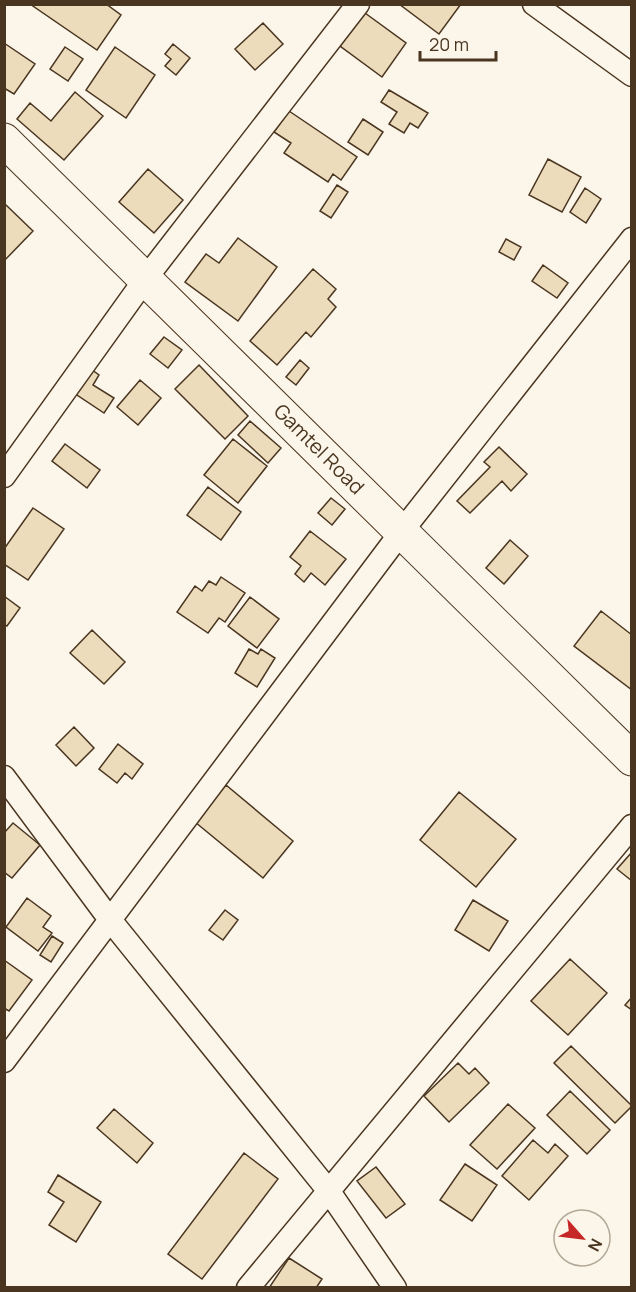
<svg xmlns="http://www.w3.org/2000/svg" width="636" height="1292" viewBox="0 0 636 1292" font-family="Manrope,sans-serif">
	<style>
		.building { fill: #ecdcbc; stroke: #4a3520; stroke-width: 1.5 }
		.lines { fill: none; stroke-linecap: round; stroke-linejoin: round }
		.street-casing { stroke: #4a3520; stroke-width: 25 }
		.secondary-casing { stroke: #4a3520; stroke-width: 35 }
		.street { stroke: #fbf6e9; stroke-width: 22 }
		.secondary { stroke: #fbf6e9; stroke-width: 33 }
		.labels { text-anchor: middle; stroke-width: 4.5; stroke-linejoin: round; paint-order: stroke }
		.street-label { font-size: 20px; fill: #4a3520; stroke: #fbf6e9 }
	</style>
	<rect width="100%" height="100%" fill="#fbf6e9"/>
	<path class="building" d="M30,4H106L121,15L97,50Z
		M399,4H461L439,34Z
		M365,13L406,43L382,77L340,46Z
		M263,23L283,44L255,70L235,49Z
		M4,43L35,64L14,94L4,88Z
		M173,44L190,58L176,75L165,66L171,59L165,54Z
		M65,47L83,59L68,81L50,69Z
		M115,47L155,75L126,118L86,90Z
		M389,90L428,113L418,128L410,123L404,133L389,124L397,112L381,102Z
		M75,92L103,116L64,160L17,119L30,103L51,121Z
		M289,111L357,157L341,180L333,174L328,182L284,153L291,143L274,132Z
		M363,119L383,132L368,155L348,142Z
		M548,159L581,177L562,212L529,195Z
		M148,169L183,200L154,233L119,202Z
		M337,185L348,192L331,218L320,211Z
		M585,188L601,199L586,223L570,212Z
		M6,205L33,231L4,261V207Z
		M238,238L277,267L238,321L185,282L206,254L219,263Z
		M506,239L521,247L514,260L499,252Z
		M543,265L568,283L557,298L532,281Z
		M313,269L336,289L328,299L336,307L311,337L306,332L277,365L250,341Z
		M164,337L182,350L168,368L150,354Z
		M300,360L309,368L296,385L286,377Z
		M199,365L248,416L225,439L175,389Z
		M88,367L99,375L93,385L114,398L104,413L71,391Z
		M140,380L161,398L138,425L117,407Z
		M250,421L281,448L268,463L238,435Z
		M233,439L267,466L238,503L204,475Z
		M65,444L100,470L87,488L52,461Z
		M499,447L527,474L511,491L502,481L470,513L457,501L490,467L484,462Z
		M208,487L241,512L221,540L187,515Z
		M331,498L345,509L332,525L318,513Z
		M33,508L64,529L28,580L4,564V549Z
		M310,531L346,559L325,585L311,573L304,582L295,574L301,566L290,557Z
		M510,540L528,556L504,584L486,568Z
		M221,577L245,593L225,622L219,618L208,633L177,612L195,586L202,591L209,581L216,585Z
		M4,596L20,608L7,626L4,624Z
		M250,597L279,619L257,648L228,626Z
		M601,611L632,635V690L574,646Z
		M92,630L125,662L104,684L70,653Z
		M249,649L258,654L261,649L275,658L257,687L235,673Z
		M74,727L94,748L76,766L56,745Z
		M118,744L143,764L132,779L125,773L117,783L99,769Z
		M226,785L293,841L263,878L195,822Z
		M459,792L516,839L476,887L420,840Z
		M13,823L40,845L12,878L4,872V833Z
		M632,852V881L617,869Z
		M27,898L51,916L43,927L52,933L38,951L6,927Z
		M473,900L508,921L489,951L455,930Z
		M225,910L238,920L223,940L209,930Z
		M52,936L63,943L51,962L40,955Z
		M570,959L607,993L568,1035L531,1001Z
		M4,960L32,980L9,1011L4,1008Z
		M632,997V1010L625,1005Z
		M571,1046L632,1106L615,1123L554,1063Z
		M458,1063L469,1074L475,1068L489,1083L449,1122L424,1096Z
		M570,1091L610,1130L587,1154L547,1115Z
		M508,1104L535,1128L497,1169L470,1145Z
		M114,1109L153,1143L137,1163L97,1128Z
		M533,1140L548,1153L555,1144L568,1156L529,1200L502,1176Z
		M244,1153L278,1179L202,1279L168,1254Z
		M465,1164L497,1185L472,1221L440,1200Z
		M376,1167L405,1204L386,1218L357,1181Z
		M58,1175L101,1202L76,1242L49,1225L64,1202L48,1192Z
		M289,1258L322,1279L316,1288H269Z"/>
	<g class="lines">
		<g class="street-casing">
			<path id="street" d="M534,4L632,75
				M4,476L146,278L358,4
				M4,777L111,921L328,1190L395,1288
				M4,1061L402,531L632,239
				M248,1288L632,826"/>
		</g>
		<g class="secondary-casing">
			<path id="secondary" d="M4,140L632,759"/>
		</g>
		<use href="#street" class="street"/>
		<use href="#secondary" class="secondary"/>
	</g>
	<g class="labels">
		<g class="street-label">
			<text transform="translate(319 449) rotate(45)" y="7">Gamtel Road</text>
		</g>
	</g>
	<rect width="636" height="1292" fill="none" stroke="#4a3520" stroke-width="12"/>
	<g transform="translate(582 1238) rotate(118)"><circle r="28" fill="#fbf6e9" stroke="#b4a999" stroke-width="1.5"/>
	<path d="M0-4.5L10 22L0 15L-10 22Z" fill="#c62828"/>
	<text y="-9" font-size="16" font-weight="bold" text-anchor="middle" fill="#4a3520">N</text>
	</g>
	<path d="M420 51v9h76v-9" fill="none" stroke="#4a3520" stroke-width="3"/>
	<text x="429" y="51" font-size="18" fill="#4a3520" stroke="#fbf6e9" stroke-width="4.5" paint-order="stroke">20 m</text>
</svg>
